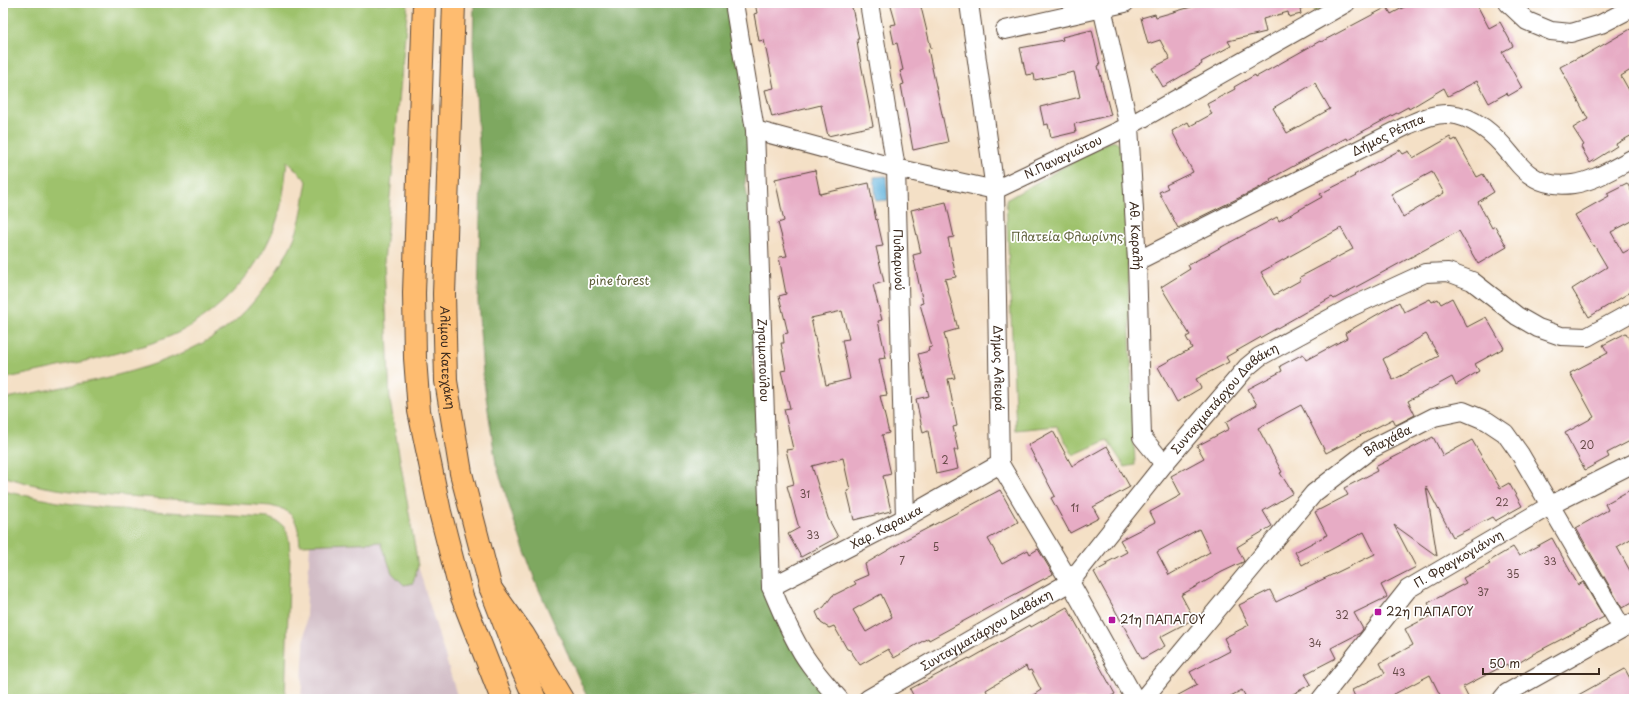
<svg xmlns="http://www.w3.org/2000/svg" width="1637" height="702" viewBox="0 0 1637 702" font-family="'Playpen Sans',sans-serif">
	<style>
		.industrial { fill: #d2bdc6 }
		.green { fill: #9ec26c; stroke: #6c7645 }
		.forest { fill: #7ea860; stroke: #5c693f }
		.water { fill: #61b2dc; stroke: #4e6e7d }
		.building { fill: #e7acc5; fill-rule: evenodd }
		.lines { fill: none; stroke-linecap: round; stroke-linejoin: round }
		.minor-casing { stroke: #574537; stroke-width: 20 }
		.major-casing { stroke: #574537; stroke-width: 24 }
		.highway-casing { stroke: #574537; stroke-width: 24 }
		.minor { stroke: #fff; stroke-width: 18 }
		.major { stroke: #febc70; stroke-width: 22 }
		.highway { stroke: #febc70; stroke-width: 22 }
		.poi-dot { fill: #b5179e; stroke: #fff; stroke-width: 1.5 }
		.labels { text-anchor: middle; stroke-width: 3.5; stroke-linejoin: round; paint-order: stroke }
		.number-label { font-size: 10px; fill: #664a48 }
		.street-label { font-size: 12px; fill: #3b2a1e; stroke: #fff }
		.park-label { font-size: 12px; fill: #5e5f39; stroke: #fff }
		.poi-label { font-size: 12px; fill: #3b2a1e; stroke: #fff; text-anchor: start }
	</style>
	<rect width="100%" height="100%" fill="#fff"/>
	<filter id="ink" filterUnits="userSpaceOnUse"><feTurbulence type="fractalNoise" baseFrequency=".025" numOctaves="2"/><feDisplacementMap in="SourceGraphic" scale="8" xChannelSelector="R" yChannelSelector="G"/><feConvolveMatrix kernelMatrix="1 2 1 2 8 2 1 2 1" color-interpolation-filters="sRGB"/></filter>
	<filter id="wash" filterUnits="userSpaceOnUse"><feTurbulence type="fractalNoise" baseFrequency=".012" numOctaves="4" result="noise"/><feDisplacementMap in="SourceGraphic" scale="16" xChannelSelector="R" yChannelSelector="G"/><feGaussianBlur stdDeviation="0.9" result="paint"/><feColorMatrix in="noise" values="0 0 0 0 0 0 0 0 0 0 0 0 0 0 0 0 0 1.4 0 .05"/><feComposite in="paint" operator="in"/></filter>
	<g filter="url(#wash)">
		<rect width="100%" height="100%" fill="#f4e0c6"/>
		<path class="industrial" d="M381,542L392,573L413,583L418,566L458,699H301L310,545Z"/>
		<path class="green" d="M3,3H408L384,262L390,401L418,566L413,583L404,585L392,573L381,542L300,545C299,533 298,518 286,511C283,508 276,508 271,506C228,503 184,500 141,497C95,494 46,491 3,476V399C77,383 160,374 224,330C240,318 254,302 266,286C278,269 290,251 297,231C302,215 304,198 307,181L287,161C285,182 283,203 276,223C261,266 226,306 187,328C168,339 146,345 125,351C85,362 44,370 3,379Z
			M1312,3H1332L1315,12Z
			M1116,141L1123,147L1135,465L1125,467L1107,440L1073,455L1057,426L1016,430L1006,200L1106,143Z
			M3,491L58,502L103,508L268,518C289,524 289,535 290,555L285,699H3Z"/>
		<path class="forest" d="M474,3H733L755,132L745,182L760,278L752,358L767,467L770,560L799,647L840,699H588L536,583L515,524L496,464L483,376L478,301L481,176L473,45Z"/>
		<path class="water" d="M886,176L888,200L876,201L874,177Z"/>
		<g id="blocks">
			<path class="building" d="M755,3H851L859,39H857L858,48L873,126L828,136L821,105L772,117L765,90L774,88L764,40L759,41L754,14L757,13Z
				M890,3H920L931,48L928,49L948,142L913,150L901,85L904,84L900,71L903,70L897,43L894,44L890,25L896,24Z
				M1205,3H1307V6L1300,9L1301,14L1289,17L1288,12L1263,19L1266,32L1228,41L1231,46L1201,62L1202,64L1163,87L1152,68L1170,59L1160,40L1148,44L1141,18L1155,14L1156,17Z
				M1412,3H1476L1489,28L1500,22L1513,46L1502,52L1522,88L1508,96L1507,93L1489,103L1477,81L1448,96L1444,88L1409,109L1408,107L1347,140L1346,138L1310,157L1270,179L1271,181L1255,190L1178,228L1159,192L1168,188L1166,185L1193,172L1172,131L1188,122L1190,126L1212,114L1207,104L1235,89L1234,87L1255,75L1256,77L1320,41L1321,42L1387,7L1391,14ZM1315,83L1330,109L1287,133L1273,108Z
				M1634,27V68L1621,76L1634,99V134L1616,144L1617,146L1590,163L1581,147L1584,145L1573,128L1588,119L1560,67L1581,56L1582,57Z
				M1092,30L1100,65L1098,66L1111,115L1074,124L1076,132L1051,138L1048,124L1044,125L1040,107L1080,97L1074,72L1035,80L1034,74L1026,75L1020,48L1063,40L1062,37Z
				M1450,137L1452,141L1456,139L1477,177L1483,174L1494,192L1478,202L1492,228L1495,226L1507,247L1478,264L1459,231L1334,299L1332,297L1226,357L1229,362L1196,379L1201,388L1177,402L1158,367L1192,348L1186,337L1190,335L1161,287L1190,269L1188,265L1277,217L1279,221L1322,197L1320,194L1355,176L1354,175L1400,150L1403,154L1409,151L1413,158ZM1432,172L1444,193L1403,217L1391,194ZM1341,228L1353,249L1300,277L1301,280L1274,295L1261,272Z
				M815,170L820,194L869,183L876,220L877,219L883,246L876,247L884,282L873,285L882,320L878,321L886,358L879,359L887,395L880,396L889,433L882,435L891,474L883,476L891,511L854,520L847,491L850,490L843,458L812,466L828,518L838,537L801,557L788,534L799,528L787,486L794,484L786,450L793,449L784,409L790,408L781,371L786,370L781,343H784L783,334L788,333L779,296L786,294L779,257L787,256L778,223L784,221L775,179ZM842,311L849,339L842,340L850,379L826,385L821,362H820L811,318Z
				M1627,183L1634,196V220L1611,232L1623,253L1634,247V290L1589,317L1572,289L1607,267L1594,245L1593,246L1575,215L1609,196L1607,193Z
				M946,202L954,237L948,238L956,277L945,279L958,329L944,333L955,378L948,379L957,426L953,427L958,450H954L958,469L936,474L928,431L923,433L916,399L929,396L918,354L929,351L928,348L932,347L920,304L923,303L913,255L921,253L911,210Z
				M1452,298L1467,327L1486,317L1504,348L1475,364L1479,371L1456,385L1452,377L1408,401L1415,415L1396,425L1393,419L1326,453L1301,405L1258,428L1282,472L1280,473L1293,493L1263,511L1272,526L1237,547L1244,561L1243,562L1222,572L1181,595L1194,619L1160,637L1165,646L1142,659L1094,572L1107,565L1106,563L1127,552L1120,540L1155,522L1150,512L1181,495L1171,476L1204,458L1197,446L1229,429L1226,422L1257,405L1248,389L1282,371L1280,366L1303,354L1306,360L1347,338L1345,333L1399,302L1404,312L1430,299L1432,302L1438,299L1441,304ZM1426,334L1439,356L1393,380L1383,359ZM1199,529L1210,552L1169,575L1157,552Z
				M1626,333L1634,347V439L1607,453L1609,457L1585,470L1565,433L1594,417L1570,373L1608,353L1603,345Z
				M1053,431L1072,466L1107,446L1130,487L1093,507L1099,518L1070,533L1051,498L1055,496L1028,445Z
				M1433,437L1443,456L1472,440L1500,488L1509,483L1522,506L1495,521L1492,517L1453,537L1426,486L1437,556L1394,525L1416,567L1381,585L1387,597L1354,613L1363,629L1360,633L1331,648L1336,658L1305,674L1311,684L1284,699H1247L1242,690L1225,699H1171L1197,685L1190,672L1230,651L1224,638L1249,625L1239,605L1270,590L1276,602L1375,554L1364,532L1302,565L1295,552L1327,535L1315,512L1348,495L1344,488L1377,471L1375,467Z
				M1000,490L1018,522L988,539L1002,564L1028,550L1030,554L1038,549L1053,574L995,605V604L929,640L928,638L894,658L888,649L860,665L850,650L847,649L834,626L829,628L821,623L816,612L824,607L832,596L856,584L854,581L868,575L865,564L907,539ZM881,594L892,617L866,632L853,610Z
				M1630,490L1634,497V537L1617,547L1634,578V601L1622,608L1576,528L1608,510L1605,504Z
				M1552,538L1578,585L1583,582L1604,617L1533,654L1509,669L1507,664L1463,687L1469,699H1442L1430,675L1385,699H1356L1352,690L1385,673L1380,663L1413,645L1405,629L1434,614L1428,603L1466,583L1463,578L1490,564L1488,562L1513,547L1519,556Z
				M1067,607L1115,694L1106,699H1027L1041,690L1031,670L1028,671L1026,666L986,690L988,694L979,699H915L910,689L969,658L970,659L1030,625L1031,627Z
				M1625,669L1634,686V699H1571Z"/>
		</g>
	</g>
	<g filter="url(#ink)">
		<use href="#blocks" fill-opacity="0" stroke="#574537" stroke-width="1"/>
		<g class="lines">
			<g class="minor-casing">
				<g id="minor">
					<path id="s1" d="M734,3L755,130L771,587C780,608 788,628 799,647C809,666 825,683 839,699"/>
					<path id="s2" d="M869,3L896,168L905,518"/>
					<path id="s3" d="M969,3L995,190L1000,464L1070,582L1135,699"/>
					<path id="s4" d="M1101,3L1129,126L1137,261L1142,437L1164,464"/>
					<path d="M1508,3L1527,21L1551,31L1571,33L1601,24L1634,7"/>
					<path d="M1005,30L1125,3"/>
					<path id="s5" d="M755,130L896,168L995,190L1129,126L1346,3"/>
					<path id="s6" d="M1137,261L1408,125C1420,120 1435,113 1449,114C1475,116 1495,135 1511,155C1517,162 1523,171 1532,176C1543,184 1559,186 1573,184C1595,181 1614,168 1634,158"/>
					<path id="s7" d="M771,587L905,518L1000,464"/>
					<path id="s8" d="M868,699L1070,582L1164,464L1247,367L1259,357L1351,307L1425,273L1448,272L1472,281L1517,316L1538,328L1561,336L1587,337L1634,311"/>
					<path id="s9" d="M1143,699L1314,493L1371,449L1434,417L1463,411L1487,421L1505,433L1520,454L1622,628"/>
					<path id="s10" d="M1321,699L1408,589L1551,505L1634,463"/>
					<path d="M1502,699L1507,693L1634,622"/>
				</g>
			</g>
			<g class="major-casing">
				<g id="major">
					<path d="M424,3L414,293L415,358L419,411L440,512L462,597L502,699"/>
					<path id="s11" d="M454,3L444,294L446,381L461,473L491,589L519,662L535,699"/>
				</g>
			</g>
			<g class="highway-casing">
				<path id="highway" d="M491,589L523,634L562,699"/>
			</g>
			<use href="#minor" class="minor"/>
			<use href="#major" class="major"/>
			<use href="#highway" class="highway"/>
		</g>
	</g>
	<g class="poi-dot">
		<rect x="1374" y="608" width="8" height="8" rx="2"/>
		<rect x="1108" y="616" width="8" height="8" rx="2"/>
	</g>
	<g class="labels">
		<g class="number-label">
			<text x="1587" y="449">20</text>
			<text x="945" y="464">2</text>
			<text x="805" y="498">31</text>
			<text x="1502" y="506">22</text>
			<text x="1075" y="512">11</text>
			<text x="813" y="539">33</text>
			<text x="936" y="551">5</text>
			<text x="902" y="565">7</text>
			<text x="1550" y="565">33</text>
			<text x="1513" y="578">35</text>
			<text x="1483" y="596">37</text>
			<text x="1342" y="619">32</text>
			<text x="1315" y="647">34</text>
			<text x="1399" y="676">43</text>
		</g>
		<g class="street-label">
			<text dy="4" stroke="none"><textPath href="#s6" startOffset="281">Δήμος Ρέππα</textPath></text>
			<text dy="4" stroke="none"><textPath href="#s5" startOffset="323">Ν.Παναγιώτου</textPath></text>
			<text dy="4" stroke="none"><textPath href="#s4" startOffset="236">Αθ. Καραλή</textPath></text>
			<text dy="4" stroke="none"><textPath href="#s2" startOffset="259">Πυλαρινού</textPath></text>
			<text dy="4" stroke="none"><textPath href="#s11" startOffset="355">Αλίμου Κατεχάκη</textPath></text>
			<text dy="4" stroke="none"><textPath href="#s1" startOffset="359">Ζησιμοπούλου</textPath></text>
			<text dy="4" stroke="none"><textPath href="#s3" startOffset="367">Δήμος Αλευρά</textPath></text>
			<text dy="4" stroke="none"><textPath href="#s8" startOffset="474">Συνταγματάρχου Δαβάκη</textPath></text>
			<text dy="4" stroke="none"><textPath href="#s9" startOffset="358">Βλαχάβα</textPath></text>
			<text dy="4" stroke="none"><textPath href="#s7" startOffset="130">Χαρ. Καραικα</textPath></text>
			<text dy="4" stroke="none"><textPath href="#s10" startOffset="199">Π. Φραγκογιάννη</textPath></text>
			<text dy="4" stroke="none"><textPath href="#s8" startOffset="137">Συνταγματάρχου Δαβάκη</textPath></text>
		</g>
		<g class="park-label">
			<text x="1067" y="241">Πλατεία Φλωρίνης</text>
			<text x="619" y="285">pine forest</text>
		</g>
		<g class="poi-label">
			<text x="1386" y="616">22η ΠΑΠΑΓΟΥ</text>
			<text x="1120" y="624">21η ΠΑΠΑΓΟΥ</text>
		</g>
	</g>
	<rect width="1637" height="702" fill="none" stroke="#fff" stroke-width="16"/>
	<path d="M1483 668v6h116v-6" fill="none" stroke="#3b2a1e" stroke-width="2"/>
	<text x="1489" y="668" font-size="12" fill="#3b2a1e" stroke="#ffffff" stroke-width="3" paint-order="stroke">50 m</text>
</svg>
